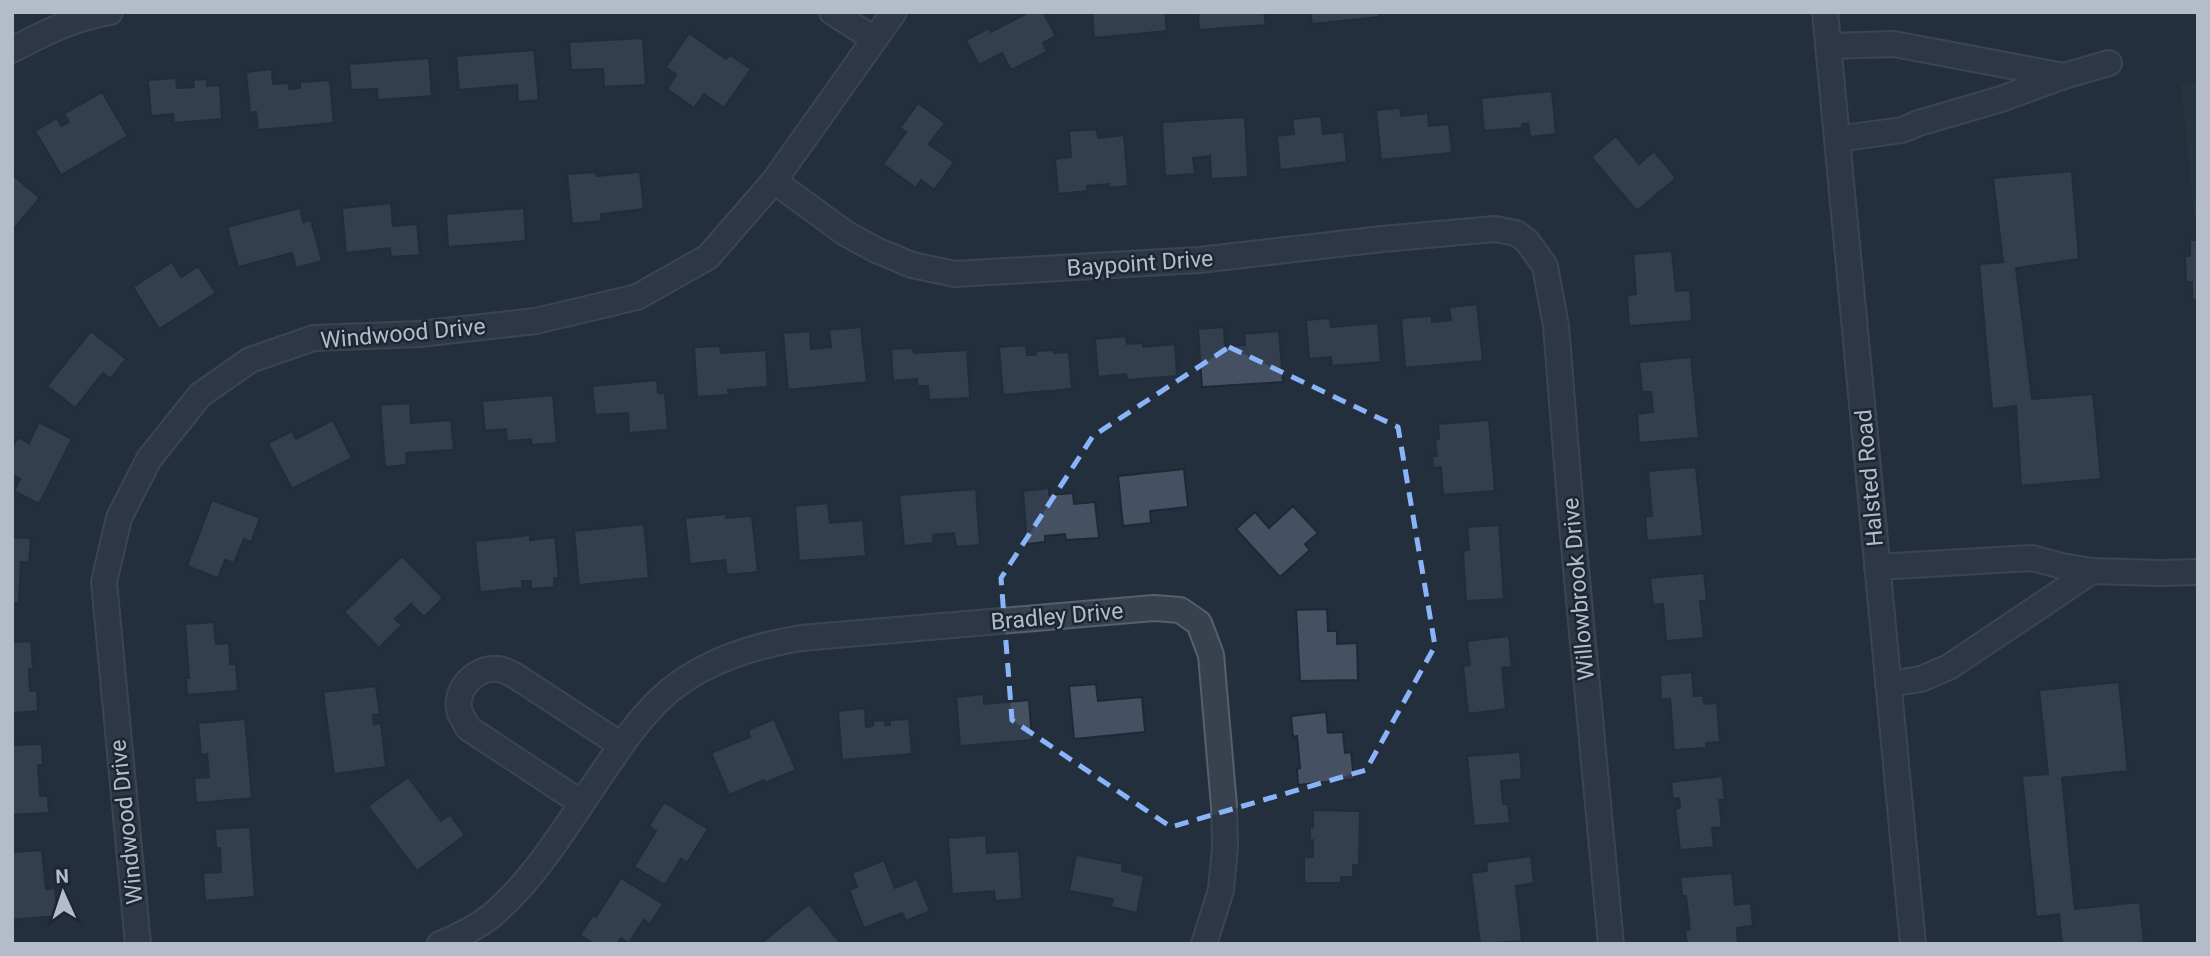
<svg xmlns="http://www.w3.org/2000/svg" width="2210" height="956" viewBox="0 0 2210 956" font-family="Roboto,sans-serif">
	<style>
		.green { fill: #263c3f }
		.building { fill: #455162; stroke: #1f2835; stroke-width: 2 }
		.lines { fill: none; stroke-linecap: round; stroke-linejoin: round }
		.minor-casing { stroke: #565f6c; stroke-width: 28 }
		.minor { stroke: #38414e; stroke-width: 24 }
		.marked { fill: none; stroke: #8ab4f8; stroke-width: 5; stroke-dasharray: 14 9; stroke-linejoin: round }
		.labels { text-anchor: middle; stroke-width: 5; stroke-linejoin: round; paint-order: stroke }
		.street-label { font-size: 23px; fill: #b4bcc9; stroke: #1d2633 }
	</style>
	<rect width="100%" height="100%" fill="#242f3e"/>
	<path class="green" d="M2198,83V216H2194L2181,85Z"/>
	<path class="building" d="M1029,12H1043L1056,36L1043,43L1047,52L1011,70L1002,53L979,65L966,40L989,28L991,32Z
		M1092,12H1165L1167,31L1094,38Z
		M1198,12H1264L1266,25L1199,30Z
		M1310,12H1379L1380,17L1312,24Z
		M689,33L726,59L730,55L751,69L724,108L704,94L694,108L667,89L676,75L666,67Z
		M643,38L646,85L604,87L603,69L571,70L569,42Z
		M534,50L539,100L518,102L517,85L459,90L456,56Z
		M429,58L432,96L378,100L377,89L351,90L349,64Z
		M272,69L273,84L289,83V89L300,88V82L330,80L334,123L258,130L256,112L250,113L246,72Z
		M176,78L177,88L194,87L193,80L207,79V86L220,85L222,119L174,123L173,114L151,116L148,80Z
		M1552,91L1556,134L1530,137L1528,123L1522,124V128L1484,131L1481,98Z
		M102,92L128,136L61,175L35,131L57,118L61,126L69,122L64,114Z
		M918,103L945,123L929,144L954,162L934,190L921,180L916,188L883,164L906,132L900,128Z
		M1400,108L1401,116L1428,113L1429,126L1449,124L1452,153L1381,160L1376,110Z
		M1321,116L1323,134L1344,132L1347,162L1280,170L1277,136L1294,134L1292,119Z
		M1245,117L1248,177L1211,179L1210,156L1193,158L1195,174L1165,176L1162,122Z
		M1097,129L1098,138L1124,135L1128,186L1109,188V184L1087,186V191L1058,194L1055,159L1071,157L1069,131Z
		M1616,136L1639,164L1654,151L1676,178L1637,211L1591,157Z
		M2072,171L2079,259L2016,268L2032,399L2093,394L2101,479L2021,486L2016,406L1992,409L1979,264L2003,262L1993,178Z
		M596,172L597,176L640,172L644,209L601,214L602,221L572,224L567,174Z
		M14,176L40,198L12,231V178Z
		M391,203L393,226L417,224L420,255L391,257L390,248L346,253L342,208Z
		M300,208L303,222L311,220L322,261L296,268L292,253L238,267L227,227Z
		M524,208L526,241L448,247L446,214Z
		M2190,240H2198V299L2192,300V282H2186L2185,256H2190Z
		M1672,251L1676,291L1690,290L1692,321L1629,326L1627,295L1636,294L1633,254Z
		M172,262L181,277L198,266L216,293L159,329L133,287Z
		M1477,304L1483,361L1405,368L1401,318L1432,316V322L1451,320L1449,307Z
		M1330,318L1331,327L1378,323L1381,362L1332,366L1331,357L1309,359L1306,320Z
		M861,327L867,382L788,390L783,333L810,331L811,349L831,347L829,330Z
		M1224,327L1225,346L1245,345L1244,334L1279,331L1283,382L1202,387L1198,329Z
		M91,331L126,359L110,379L103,373L75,408L47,386Z
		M1126,336L1127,344L1143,343V347L1175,344L1177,376L1127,380L1126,374L1098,377L1095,339Z
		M1026,345L1027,355H1036V351L1054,350V353L1069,352L1072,389L1003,395L999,347Z
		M720,346L721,353L766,350L768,387L728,390L729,395L697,397L694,347Z
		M913,348L914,353L967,350L970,398L929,400L928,386H917V379L893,381L891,349Z
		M1691,357L1699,438L1639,443L1637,414L1653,412L1651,392H1642L1639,362Z
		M657,380L658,393H665L668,430L629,433L628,413L595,415L592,386Z
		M553,395L557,443L532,445L531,439L507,441L506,429L485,431L482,401Z
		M410,403L411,423L451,420L454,450L406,453L407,465L385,467L380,405Z
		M333,420L352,458L292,489L268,443L292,431L296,439Z
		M1489,420L1495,491L1443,495L1441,467L1433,468L1432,456H1437L1435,440L1439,439L1438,424Z
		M39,422L72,439L39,504L14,491L20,479L12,475V448L18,437L29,443Z
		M1696,467L1703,536L1647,541L1645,516H1652L1648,471Z
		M1184,469L1188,507L1150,511L1151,523L1123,526L1118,476Z
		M1049,488V495L1073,493L1074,504L1095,502L1099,538L1066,540L1065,534L1045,536V542L1027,544L1023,491Z
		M976,489L980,545L956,547L954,533L933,535V543L904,546L899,495Z
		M212,500L260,518L251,542L244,539L234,563L225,560L218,578L187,566Z
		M828,503L830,523L863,520L866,556L799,561L795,506Z
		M1293,506L1318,533L1305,544L1310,550L1280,577L1236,529L1255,512L1269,528Z
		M726,514V518L752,516L758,572L727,575L725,560L690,564L685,518Z
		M644,524L649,578L579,585L574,531Z
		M1499,525L1504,599L1466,601L1463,551L1469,550L1467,527Z
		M530,535V540L555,537L559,578H554V587L531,589V581H522V588L480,592L475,541Z
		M12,537L31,538L29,563L21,562L19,603H12Z
		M402,556L443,598L424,617L411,604L395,619L402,625L379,648L344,612Z
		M1704,573L1707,601H1700L1704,638L1666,641L1663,604L1653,605L1650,578Z
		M1327,609L1328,631H1337V644L1357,643L1358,680L1300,681L1296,610Z
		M214,622L216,644L229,643L230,664H236L238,691L187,695L186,678H189L185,624Z
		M1509,636L1512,667L1502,668L1506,709L1468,714L1463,666L1470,665L1467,641Z
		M31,641L33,669H29L30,691L37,690L38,711L12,713V642Z
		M1692,672L1694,696H1703L1704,704L1717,703L1720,742L1706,743V748L1674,750L1670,699L1661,700L1660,675Z
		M2119,682L2128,771L2062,778L2075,909L2140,902L2144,944H2062L2059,914L2036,917L2022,776L2048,774L2039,690Z
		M1096,684L1098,701L1142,697L1145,732L1074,739L1069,686Z
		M376,686L380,714L373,715L374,724L381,723L386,767L334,774L323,692Z
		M984,694V704L1029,700L1032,740L960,746L956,697Z
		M865,708L866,727L873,726V721L885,720V725H890V720L909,719L912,754L842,760L838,711Z
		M1326,712L1328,733L1343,732L1345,753L1351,752L1354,779L1298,785L1297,769L1300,768L1297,736L1293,737L1291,716Z
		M245,719L252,798L196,803L194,778L209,777L207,754L201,755L198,723Z
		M774,719L796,770L765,783L764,780L729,795L711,753L750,737L748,730Z
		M42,744L43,765H38L40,796H48L49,813L12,815V745Z
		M1520,752L1522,779L1501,781L1503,804H1508L1510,823L1474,826L1467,756Z
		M1722,776L1725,800H1719L1722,827L1712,828L1714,847L1680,850L1675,809L1680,808L1679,798L1673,799L1671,782Z
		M408,777L441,821L450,815L465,835L417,871L368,806Z
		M664,802L708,829L687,863L681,859L665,885L634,867L656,831L649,826Z
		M1313,810L1360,811L1359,865H1353V877H1341V883H1304V857H1313V840H1310V827H1313Z
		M250,827L255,897L205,901L203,873L221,872L220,848H216L215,829Z
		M986,835L987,853L1019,851L1022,899L995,901L994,891L952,894L948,838Z
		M42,850L46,889L55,888L58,916L12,920V852Z
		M1076,855L1123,864L1122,871L1144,876L1137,913L1111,907L1113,899L1069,891Z
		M1531,856L1534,883L1516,886L1522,941L1480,944L1471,873L1487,871L1486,862Z
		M884,860L895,888L917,879L930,911L906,921L902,913L864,928L849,890L857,887L852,873Z
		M1732,873L1735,905L1751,903L1753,926L1737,928L1738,944H1687L1685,930H1690L1686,896H1682L1680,877Z
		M621,878L663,904L650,924L644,920L629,943L621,938L617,944H594L580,935L593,915L596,917Z
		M809,904L841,944H760Z"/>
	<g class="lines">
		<g class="minor-casing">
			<path id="minor" d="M832,12L874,39
				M1825,12L1913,944
				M1828,46L1894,44L2064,76L2001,99L1919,123L1902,130L1837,139
				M12,50C44,33 74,18 110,12
				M2064,76L2109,63
				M774,181L845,233L876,250L912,265L955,274L1199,260L1382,239L1495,229L1516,233L1527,241L1545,266L1556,326L1571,514L1611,944
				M1877,567L2032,558L2062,566L2092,571L2161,573L2198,572
				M1888,684L1921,679L1949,667L2092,571
				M580,802L468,728C466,723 462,718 460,713C453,690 475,667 498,669C503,669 509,673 514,675L621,745
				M138,944L104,582L119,518L149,459L200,395L250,360L314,338L419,334L536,321L637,297L708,257L774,181L894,12
				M440,944C457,937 476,928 491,916C541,874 576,809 614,756C630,732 647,710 669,691C707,660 754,646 801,638L1154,608L1180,610L1199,623L1211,655L1224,806L1225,847L1221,890L1204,944"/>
		</g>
		<use href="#minor" class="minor"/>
	</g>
	<path d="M0 0H2210V956H0ZM1229,347L1398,427L1435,646L1366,770L1171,827L1012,720L1001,578L1093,436Z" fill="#242f3e" fill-opacity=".55" fill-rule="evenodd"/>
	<path class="marked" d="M1229,347L1398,427L1435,646L1366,770L1171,827L1012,720L1001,578L1093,436Z"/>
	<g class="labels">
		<g class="street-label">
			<text transform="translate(1140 263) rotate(-4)" y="8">Baypoint Drive</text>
			<text transform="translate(403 333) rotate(-5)" y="8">Windwood Drive</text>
			<text transform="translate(1869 478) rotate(-95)" y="8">Halsted Road</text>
			<text transform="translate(1578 589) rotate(-95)" y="8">Willowbrook Drive</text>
			<text transform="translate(1057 616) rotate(-5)" y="8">Bradley Drive</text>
			<text transform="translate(126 822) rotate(-96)" y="8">Windwood Drive</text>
		</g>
	</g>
	<rect width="2210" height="956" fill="none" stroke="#b4bcc9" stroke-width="28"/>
	<g transform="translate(63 893) rotate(357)" stroke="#1d2633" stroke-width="5" paint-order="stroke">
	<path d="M0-5L12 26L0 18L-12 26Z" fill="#b4bcc9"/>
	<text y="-10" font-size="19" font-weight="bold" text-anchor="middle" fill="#b4bcc9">N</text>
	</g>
</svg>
